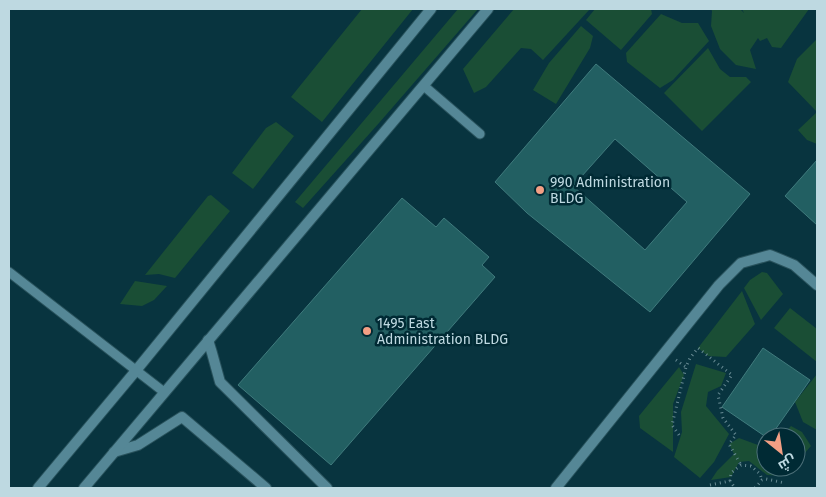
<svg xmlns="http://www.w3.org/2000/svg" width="826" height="497" viewBox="0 0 826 497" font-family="'Fira Sans',Cairo,sans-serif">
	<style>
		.green { fill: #1a4e35 }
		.building { fill: #225f62; stroke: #407b7d; fill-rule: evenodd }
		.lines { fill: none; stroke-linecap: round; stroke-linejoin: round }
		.service-casing { stroke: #29525c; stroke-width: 11 }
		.minor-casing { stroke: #29525c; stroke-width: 12 }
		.tertiary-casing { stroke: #29525c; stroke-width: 12 }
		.path { stroke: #688b94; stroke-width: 3; stroke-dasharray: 1 4; stroke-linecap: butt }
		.service { stroke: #558796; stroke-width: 9 }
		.minor { stroke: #558796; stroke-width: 10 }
		.tertiary { stroke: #558796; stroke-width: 10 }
		.poi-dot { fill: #f39f84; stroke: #002a34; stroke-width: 2 }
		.labels { text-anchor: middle; stroke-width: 5; stroke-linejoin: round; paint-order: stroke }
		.poi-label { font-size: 14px; fill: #bed9e1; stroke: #002a34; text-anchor: start }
	</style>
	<rect width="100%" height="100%" fill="#08343f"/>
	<path class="green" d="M362,9H413L322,122L291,97Z
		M458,9H478L379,123L303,208L295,202Z
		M514,9H590L543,60L531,49L521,48L486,87L474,93L463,69Z
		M595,9H651L652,14L621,50L586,20Z
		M711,9H740L744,13L742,9H809L781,48L772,47L767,38L760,41L758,38L750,50L756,69L736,65L720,49L711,26L712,11Z
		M661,14L682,23H698L709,41L673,80L660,88L627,62L626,53Z
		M581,26L593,36L590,48L556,104L533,90L549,63Z
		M817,39V144L807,140L798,130L817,112L788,82L797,59Z
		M708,48L720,69L730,77H746L751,82L702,131L664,93Z
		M276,122L294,136L253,189L232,173L266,128Z
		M211,195L230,211L175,278L159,274L145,275L208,196Z
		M762,272L767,273L783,294L761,320L744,288L750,280Z
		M135,281L167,286L154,300L142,306L120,304Z
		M742,291L755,324L726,357L708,356L698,348Z
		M790,308L817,329V362L774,328Z
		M696,364L726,373L721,386L708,392L706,406L729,434L714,462L700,478L674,457L682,432L681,412Z
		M679,367L684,375L673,404V452L640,428L639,416Z
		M817,374V430L803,422L795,402Z
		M791,426L802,432L811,446L796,463V437H781Z
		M739,438L766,448V467H792L784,476L767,475L749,461L739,462L731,477L711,480L717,471L734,454L729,444Z"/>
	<path class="building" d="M596,64L750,194L650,312L527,213L495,182ZM615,139L687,202L645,250L573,186Z
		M817,160V225L785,196Z
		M402,198L436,227L444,218L489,257L482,265L495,277L331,465L238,385Z
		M763,348L810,380L770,437H766L722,407Z"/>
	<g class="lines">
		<g class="service-casing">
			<path id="service" d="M424,86L480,134
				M9,272L164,392"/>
		</g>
		<g class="minor-casing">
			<path id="minor" d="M208,340L212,353L220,382L327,488
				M114,452L138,445L182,417L266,488
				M556,488L719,285L741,263L770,255L794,265L817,285"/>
		</g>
		<g class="tertiary-casing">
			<path id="tertiary" d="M38,488L134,373L431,9
				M84,488L488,9"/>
		</g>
		<path class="path" d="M676,360L686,367
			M679,435L672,425L686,367L690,358L698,348L732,375L718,395L723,418L736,435L729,444L741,465
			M730,481L731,473L741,465L751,466L760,474L762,480
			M710,485L730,481L735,488
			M755,488L762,480L766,479L785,483"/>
		<use href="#service" class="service"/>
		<use href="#minor" class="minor"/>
		<use href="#tertiary" class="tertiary"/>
	</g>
	<g class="poi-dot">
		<circle cx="540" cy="190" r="5"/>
		<circle cx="367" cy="331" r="5"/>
	</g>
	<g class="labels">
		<g class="poi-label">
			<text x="550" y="187">990 Administration<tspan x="550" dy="16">BLDG</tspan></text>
			<text x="377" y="328">1495 East<tspan x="377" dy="16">Administration BLDG</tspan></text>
		</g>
	</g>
	<rect width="826" height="497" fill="none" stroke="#bed9e1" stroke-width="20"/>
	<g transform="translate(781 452) rotate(150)"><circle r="24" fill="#002a34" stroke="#4c7079"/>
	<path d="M0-4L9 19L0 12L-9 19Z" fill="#f39f84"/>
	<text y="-8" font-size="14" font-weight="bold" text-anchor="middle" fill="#bed9e1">ش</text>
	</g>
</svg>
